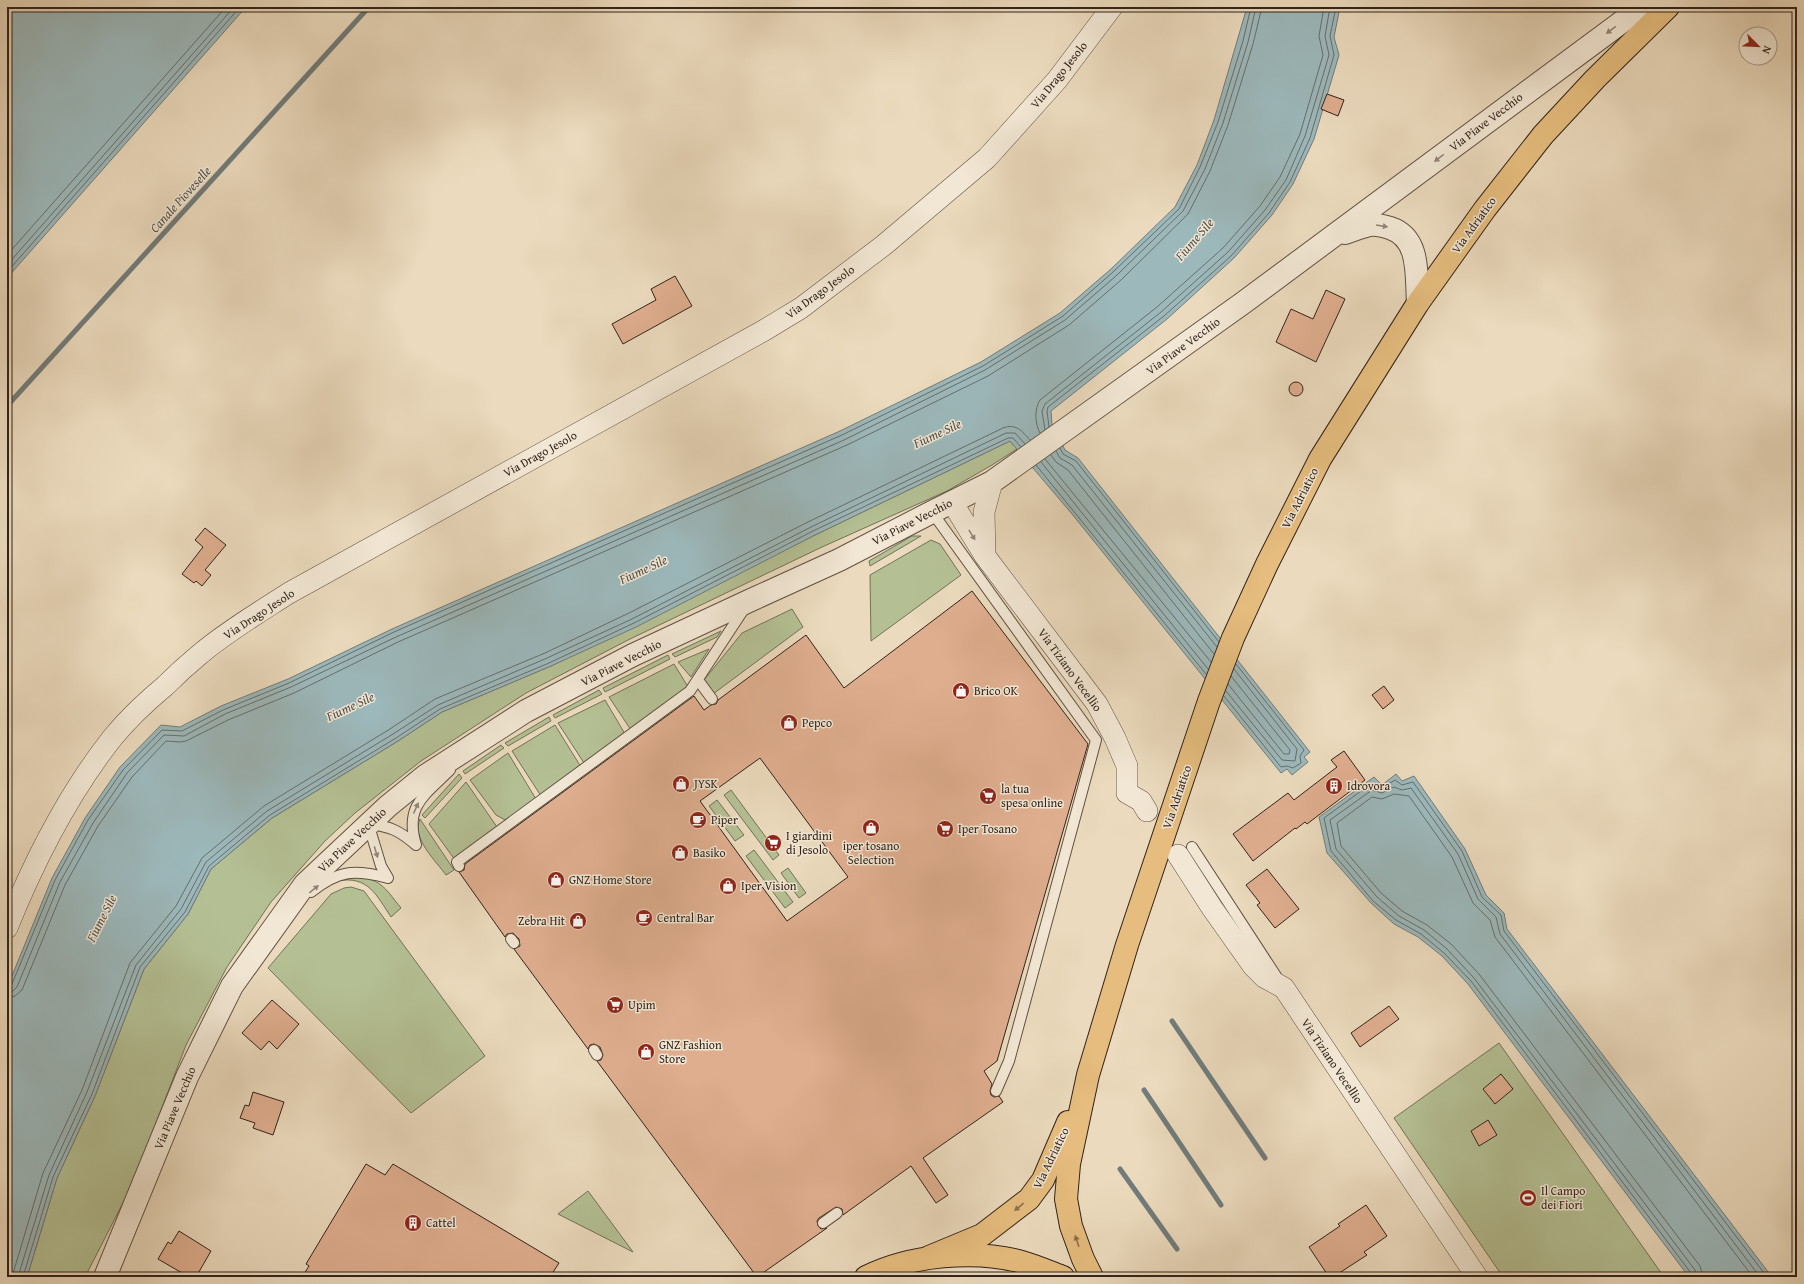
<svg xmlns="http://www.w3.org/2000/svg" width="1804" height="1284" viewBox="0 0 1804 1284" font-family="'Gentium Book Plus',serif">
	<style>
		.green { fill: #b4c094; stroke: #727258 }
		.water { fill: #9cb8bb; stroke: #717c7b }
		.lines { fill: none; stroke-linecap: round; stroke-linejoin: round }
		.shore { stroke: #666e6b; stroke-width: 1 }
		.stream { stroke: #717c7b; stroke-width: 5 }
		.building { fill: #dfae8f; stroke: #31231b; fill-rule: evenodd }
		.service-casing { stroke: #605144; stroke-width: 12 }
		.minor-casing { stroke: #605144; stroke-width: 22 }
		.tertiary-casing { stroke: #605144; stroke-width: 24 }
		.primary-casing { stroke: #31231b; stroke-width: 24 }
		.service { stroke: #f2e7d4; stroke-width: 10 }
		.minor { stroke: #f2e7d4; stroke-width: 21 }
		.tertiary { stroke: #f2e7d4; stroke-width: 22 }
		.primary { stroke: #e6bd7e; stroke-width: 22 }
		.oneway { fill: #928578 }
		.oneway2 { fill: #8c704c }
		.labels { text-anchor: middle; stroke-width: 3; stroke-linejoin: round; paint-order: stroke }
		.street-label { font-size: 12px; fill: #31231b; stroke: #f2e7d4 }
		.poi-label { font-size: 12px; fill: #31231b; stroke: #f2e7d4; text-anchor: start }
		.water-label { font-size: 13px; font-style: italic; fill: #51504b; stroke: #f2e7d4 }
	</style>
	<rect width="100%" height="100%" fill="#ebdabd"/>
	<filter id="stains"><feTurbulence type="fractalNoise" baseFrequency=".005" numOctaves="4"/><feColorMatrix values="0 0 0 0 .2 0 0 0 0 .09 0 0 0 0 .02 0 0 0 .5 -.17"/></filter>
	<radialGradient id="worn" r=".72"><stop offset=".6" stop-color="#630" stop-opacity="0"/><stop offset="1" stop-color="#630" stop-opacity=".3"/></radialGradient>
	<path class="green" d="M1010,441L1017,449L992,465L947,491L822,547L628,640L526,693L421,761L355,813L325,841L271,902L227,967L186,1045L151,1136L127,1195L85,1277H27L57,1178L95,1096L144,969L188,914L211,869L272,818L398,741L442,712L551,666L815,535Z
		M912,536H921L870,566L869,561Z
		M931,540L940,544L961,575L871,641L870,575Z
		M792,609L803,627L713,694L704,680L742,633Z
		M721,631L717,637L675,657L672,654Z
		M709,649L691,677L678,662Z
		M668,655L670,659L605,692L603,688Z
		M674,664L690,690L631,730L609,697Z
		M599,690L602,694L555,718L553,715Z
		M605,700L625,734L584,763L558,723Z
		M549,717L551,721L508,746L505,743Z
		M555,725L581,767L541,796L512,751Z
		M501,745L504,748L465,774L463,771Z
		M508,753L536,799L507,821L496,815L470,780Z
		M459,774L462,778L425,818L422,815Z
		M466,782L497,827L455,860L429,824Z
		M731,790L779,855L773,860L724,795Z
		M717,800L744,835L735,841L709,806Z
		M420,819L454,870L446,875C436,861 411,838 420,819Z
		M754,850L793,902L785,908L746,856Z
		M788,868L806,893L799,898L781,873Z
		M358,877C382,879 387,891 401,908L391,917C377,896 368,875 338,881Z
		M351,887L364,891L485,1056L411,1113L268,968L331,894L344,888Z
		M1499,1043L1664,1277H1503L1394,1118Z
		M588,1191L633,1252L558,1214Z"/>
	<path class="water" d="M7,7H246L7,278Z
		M1247,7H1340L1334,37L1339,55L1314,139L1293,184L1272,215L1234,258L1167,319L1051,411L1052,425L1065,450L1078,458L1310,752L1304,757L1308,762L1292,775L1287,769L1281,773L1072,514L1010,441L815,535L636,627L551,666L442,712L398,741L272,818L211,869L188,914L144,969L95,1096L57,1178L27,1277H7V988L52,878L85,818L120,767L161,725L180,727L221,706L288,679L392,629L840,431L981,362L1060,313L1111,269L1175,207L1197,165L1214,120Z
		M1396,774L1402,781L1414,776L1465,849L1486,895L1504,913L1507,929L1772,1277H1689L1468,984L1442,956L1418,937L1394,924L1371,903L1327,853L1319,817L1374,777L1382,785Z"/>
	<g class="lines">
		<path class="shore" d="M7,255L226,7
			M7,265L234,7
			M7,272L240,7
			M1049,427L1047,411L1048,407L1164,316L1231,256L1269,213L1290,182L1310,138L1334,55L1330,36L1336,7
			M1045,430L1042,411L1045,404L1161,312L1228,252L1265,210L1286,180L1305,136L1329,55L1325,36L1330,7
			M1040,433C1035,424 1034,409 1040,400L1157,307L1223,248L1260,206L1280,177L1300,134L1323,55L1319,36L1324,7
			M1060,448L1063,454L1076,461L1219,642
			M1056,451L1060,458L1072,465L1217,647
			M1051,455L1056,462L1068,470L1214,654
			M1045,459L1211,662
			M1041,462L1208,669
			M1036,465L1206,674
			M1228,684L1284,754H1289L1290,750L1231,676
			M1226,691L1282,760L1295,761L1297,749L1234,669
			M1224,696L1281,767L1287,766L1293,768L1301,763L1300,756L1304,750L1236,664
			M7,987L12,984L55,880L88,820L123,770L162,730L182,731L223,710L289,683L394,632L842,435L983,366L1063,316L1113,272L1179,209L1200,167L1218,122L1243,41L1251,7
			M7,992L13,991L17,987L60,882L93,823L127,773L164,735L184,736L225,714L291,687L396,637L844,440L985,370L1065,320L1117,275L1183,211L1205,169L1223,123L1248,42L1256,7
			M7,998L15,996L22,990L65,885L98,826L132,777L166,741L180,742L186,741L228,720L294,693L398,642L847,445L988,376L1069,325L1121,280L1188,214L1210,171L1228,125L1253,44L1262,7
			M12,1277L43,1173L82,1090L130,963L176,906L202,858L264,806L390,729L435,699L545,653L629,613L808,522L1003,428C1016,423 1022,431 1030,440
			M18,1277L49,1175L87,1092L136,965L181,909L206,862L267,811L393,734L438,705L547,658L632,619L811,527L1006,433H1015L1025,444
			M23,1277L53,1177L92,1094L140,967L185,912L209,866L270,815L396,738L440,709L549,663L634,623L813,531L1008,438H1013L1021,447
			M1692,1277L1691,1273L1471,981L1444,953L1421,934L1396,920L1373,901L1331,851L1324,818L1372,783L1382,788L1395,780L1402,785L1413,782L1462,851L1482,897L1501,915L1504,931L1767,1277
			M1697,1277L1695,1270L1474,978L1447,949L1424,930L1399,916L1377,897L1336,849L1330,820L1372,790L1382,793L1394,787L1402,790L1411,788L1458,854L1478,899L1496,917L1500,934L1760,1277
			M1703,1277L1700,1266L1479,974L1451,944L1427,925L1402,911L1381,893L1341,846L1337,823L1372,797L1382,799L1394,794L1409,796L1452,857L1473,903L1490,920L1495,937L1753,1277"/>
		<path class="stream" d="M7,406L369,7
			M1172,1021L1265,1158
			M1144,1090L1221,1205
			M1120,1169L1177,1249"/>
	</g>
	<path class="building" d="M1327,94L1344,100L1338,116L1321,109Z
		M675,276L692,306L623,344L612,324L656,300L651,289Z
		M1326,290L1345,299L1316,362L1276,342L1291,309L1313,319Z
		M1289 389a7 7 0 1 1 14 0a7 7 0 1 1-14 0Z
		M205,528L226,545L205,570L211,575L202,586L196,581L194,583L182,574L203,547L195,540Z
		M972,591L1088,744L997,1061L984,1071L992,1084L990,1091L991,1095L994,1097L999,1096L1003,1102L923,1158L948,1195L936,1203L911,1166L843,1215L842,1209L836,1207L819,1218L817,1221L818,1226L821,1229L827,1228L757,1277L597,1061L601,1060L603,1055L600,1047L594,1044L590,1045L588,1049L514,949L520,946L519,939L513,933L507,934L505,937L459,872L464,870L465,864L694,696L704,710L711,705L716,704L718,700L806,635L844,688ZM760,758L848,877L787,921L700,801Z
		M1384,686L1394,700L1383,709L1372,695Z
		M1344,751L1365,780L1307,824L1305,822L1296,829L1295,828L1253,861L1233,834L1288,793L1294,800L1337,767L1331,760Z
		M1267,869L1299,909L1275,928L1257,905L1260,903L1246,885Z
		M272,1000L299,1024L277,1049L269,1041L261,1050L242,1033Z
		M1389,1006L1399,1019L1360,1047L1351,1033Z
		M1501,1074L1513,1089L1495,1104L1483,1089Z
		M253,1092L284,1102L273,1135L253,1128L255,1123L240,1118L245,1105L249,1106Z
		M1488,1120L1497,1135L1479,1146L1471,1131Z
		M366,1164L385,1175L393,1164L559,1263L550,1277H302L309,1266L306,1264Z
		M1366,1205L1387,1236L1364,1252L1367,1255L1333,1277H1329L1309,1247L1340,1226L1338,1224Z
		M179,1231L211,1251L196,1277H189L158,1259L168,1242L171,1244Z"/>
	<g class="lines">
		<g class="service-casing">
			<path id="service" d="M932,512L1096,740L1009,1061L996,1091
				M698,680L712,699
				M416,845C404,806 425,795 450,770
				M1192,847L1278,979
				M459,866L457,862L690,691L746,606
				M388,878L381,866L368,823C390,827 399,830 416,845
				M311,892C339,870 354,869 388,878
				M511,939L514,943
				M594,1050L597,1055
				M823,1223L837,1213"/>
		</g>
		<g class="minor-casing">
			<path id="minor" d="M952,502L985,556L984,512L992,482
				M985,556L1097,704L1115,738L1127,766V793L1141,801L1147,811
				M1178,855L1212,908L1253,966L1264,977L1284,988L1477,1277
				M7,928C34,861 68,794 113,737C128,719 147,701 165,686C176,675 187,665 199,655C226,632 258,613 289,593L763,331L801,308L884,245L987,158L1057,80L1112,7"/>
		</g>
		<g class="tertiary-casing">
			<path id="tertiary" d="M1345,233C1353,230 1361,227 1369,225C1376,224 1384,226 1390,228C1421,238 1416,276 1418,303
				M105,1277L187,1077L232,986L305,884L388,806L425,776L526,711L633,655L751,600L839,560L932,512L992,482L1243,303L1642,7"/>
		</g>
		<g class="primary-casing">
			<path id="primary" d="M929,1257L982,1235L1029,1199L1043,1180L1068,1122
				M866,1277C910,1255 975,1249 1022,1262C1036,1266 1050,1272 1063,1277
				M1092,1277L1083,1259L1071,1226L1066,1199L1069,1164L1088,1075L1127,945L1209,701L1233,638L1267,564L1320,459L1418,303L1485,209L1543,135L1595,79L1668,7"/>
		</g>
		<use href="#service" class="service"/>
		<use href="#minor" class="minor"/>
		<use href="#tertiary" class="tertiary"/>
		<use href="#primary" class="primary"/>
	</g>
	<defs><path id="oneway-solid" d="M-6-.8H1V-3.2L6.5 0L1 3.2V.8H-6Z"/></defs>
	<g class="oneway">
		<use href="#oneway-solid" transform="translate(1611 30) rotate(143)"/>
		<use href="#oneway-solid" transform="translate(1439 158) rotate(143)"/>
		<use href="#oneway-solid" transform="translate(1382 226) rotate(9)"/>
		<use href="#oneway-solid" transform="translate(972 535) rotate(58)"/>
		<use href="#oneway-solid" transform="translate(416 808) rotate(-66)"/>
		<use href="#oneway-solid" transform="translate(376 852) rotate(73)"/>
		<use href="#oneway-solid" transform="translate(314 889) rotate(-39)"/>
	</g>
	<g class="oneway2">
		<use href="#oneway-solid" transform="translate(1019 1207) rotate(141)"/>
		<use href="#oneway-solid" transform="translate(1077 1241) rotate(-109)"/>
	</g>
	<defs>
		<g id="shop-disc" transform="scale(0.9)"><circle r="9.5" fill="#8f2418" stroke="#f2e7d4"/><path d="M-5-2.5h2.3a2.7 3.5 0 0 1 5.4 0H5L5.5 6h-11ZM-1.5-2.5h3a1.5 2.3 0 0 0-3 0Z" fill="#fff"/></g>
		<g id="building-disc" transform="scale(0.9)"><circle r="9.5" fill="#8f2418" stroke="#f2e7d4"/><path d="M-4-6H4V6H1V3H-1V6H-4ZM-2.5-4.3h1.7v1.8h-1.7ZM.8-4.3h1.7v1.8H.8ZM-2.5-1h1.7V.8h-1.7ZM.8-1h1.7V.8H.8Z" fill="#fff"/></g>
		<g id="supermarket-disc" transform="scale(0.9)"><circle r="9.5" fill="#8f2418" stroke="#f2e7d4"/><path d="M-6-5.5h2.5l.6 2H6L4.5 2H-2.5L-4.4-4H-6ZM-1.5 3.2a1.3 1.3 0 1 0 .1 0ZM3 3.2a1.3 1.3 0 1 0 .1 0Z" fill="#fff"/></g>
		<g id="cafe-disc" transform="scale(0.9)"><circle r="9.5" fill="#8f2418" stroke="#f2e7d4"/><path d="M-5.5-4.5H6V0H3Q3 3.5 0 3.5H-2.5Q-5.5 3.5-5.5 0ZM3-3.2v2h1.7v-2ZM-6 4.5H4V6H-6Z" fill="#fff"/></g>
		<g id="stadium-disc" transform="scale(0.9)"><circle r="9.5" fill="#8f2418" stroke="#f2e7d4"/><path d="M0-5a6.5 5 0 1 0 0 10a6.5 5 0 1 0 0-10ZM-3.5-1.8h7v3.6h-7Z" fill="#fff"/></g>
	</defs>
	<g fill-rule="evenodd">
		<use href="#shop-disc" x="961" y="691"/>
		<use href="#shop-disc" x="789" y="723"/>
		<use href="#shop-disc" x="681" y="784"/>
		<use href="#building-disc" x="1334" y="786"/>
		<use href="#supermarket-disc" x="988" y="796"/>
		<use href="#cafe-disc" x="698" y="820"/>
		<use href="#shop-disc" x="871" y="828"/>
		<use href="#supermarket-disc" x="945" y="829"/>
		<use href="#supermarket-disc" x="773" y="843"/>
		<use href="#shop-disc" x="680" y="853"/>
		<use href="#shop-disc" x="556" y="880"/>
		<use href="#shop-disc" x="728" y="886"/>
		<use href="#cafe-disc" x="644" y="918"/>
		<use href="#shop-disc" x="578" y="921"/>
		<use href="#supermarket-disc" x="615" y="1005"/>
		<use href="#shop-disc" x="646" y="1052"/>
		<use href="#stadium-disc" x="1528" y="1198"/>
		<use href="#building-disc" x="413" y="1223"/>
	</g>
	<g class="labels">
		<g class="street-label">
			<text transform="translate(1059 75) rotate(-51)" y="4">Via Drago Jesolo</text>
			<text transform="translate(1486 122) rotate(-37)" y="4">Via Piave Vecchio</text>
			<text transform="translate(1474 225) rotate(-54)" y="4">Via Adriatico</text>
			<text transform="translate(820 292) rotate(-36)" y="4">Via Drago Jesolo</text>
			<text transform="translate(1183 346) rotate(-36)" y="4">Via Piave Vecchio</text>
			<text transform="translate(540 454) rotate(-29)" y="4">Via Drago Jesolo</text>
			<text transform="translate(1300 498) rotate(-63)" y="4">Via Adriatico</text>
			<text transform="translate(912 522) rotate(-27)" y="4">Via Piave Vecchio</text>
			<text transform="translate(259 614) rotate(-33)" y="4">Via Drago Jesolo</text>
			<text transform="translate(621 663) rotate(-27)" y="4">Via Piave Vecchio</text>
			<text transform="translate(1070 670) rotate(54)" y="4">Via Tiziano Vecellio</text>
			<text transform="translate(1177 797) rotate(-71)" y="4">Via Adriatico</text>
			<text transform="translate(352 840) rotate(-43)" y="4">Via Piave Vecchio</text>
			<text transform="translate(1332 1061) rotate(56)" y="4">Via Tiziano Vecellio</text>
			<text transform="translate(175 1108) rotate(-67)" y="4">Via Piave Vecchio</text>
			<text transform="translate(1051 1158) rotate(-64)" y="4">Via Adriatico</text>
		</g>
		<g class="poi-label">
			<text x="974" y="695">Brico OK</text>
			<text x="802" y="727">Pepco</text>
			<text x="694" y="788">JYSK</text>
			<text x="1347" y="790">Idrovora</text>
			<text x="1001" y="793">la tua<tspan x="1001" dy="14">spesa online</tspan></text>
			<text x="711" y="824">Piper</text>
			<text x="958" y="833">Iper Tosano</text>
			<text x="786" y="840">I giardini<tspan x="786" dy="14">di Jesolo</tspan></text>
			<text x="871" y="850" text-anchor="middle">iper tosano<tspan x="871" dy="14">Selection</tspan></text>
			<text x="693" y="857">Basiko</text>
			<text x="569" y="884">GNZ Home Store</text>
			<text x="741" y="890">Iper Vision</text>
			<text x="657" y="922">Central Bar</text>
			<text x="565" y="925" text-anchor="end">Zebra Hit</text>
			<text x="628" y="1009">Upim</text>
			<text x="659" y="1049">GNZ Fashion<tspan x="659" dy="14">Store</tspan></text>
			<text x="1541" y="1195">Il Campo<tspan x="1541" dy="14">dei Fiori</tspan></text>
			<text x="426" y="1227">Cattel</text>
		</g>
		<g class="water-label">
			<text transform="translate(180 199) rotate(-48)" y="5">Canale Pioveselle</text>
			<text transform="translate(1194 239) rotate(-49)" y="5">Fiume Sile</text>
			<text transform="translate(937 433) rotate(-25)" y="5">Fiume Sile</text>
			<text transform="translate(643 569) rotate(-25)" y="5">Fiume Sile</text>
			<text transform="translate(350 706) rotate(-25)" y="5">Fiume Sile</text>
			<text transform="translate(101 918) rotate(-63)" y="5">Fiume Sile</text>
		</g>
	</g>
	<rect width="1804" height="1284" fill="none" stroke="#ebdabd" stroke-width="24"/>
	<rect x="8" y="8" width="1788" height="1268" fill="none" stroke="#31231b" stroke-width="2"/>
	<rect x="12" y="12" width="1780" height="1260" fill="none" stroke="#31231b"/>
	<g transform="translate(1758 46) rotate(114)"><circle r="19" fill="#f2e7d4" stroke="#a5998a"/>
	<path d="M0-3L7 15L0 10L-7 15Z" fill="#8f2418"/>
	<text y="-6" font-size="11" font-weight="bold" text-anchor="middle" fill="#31231b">N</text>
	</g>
	<rect width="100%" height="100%" filter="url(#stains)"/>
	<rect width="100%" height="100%" fill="url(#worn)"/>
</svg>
